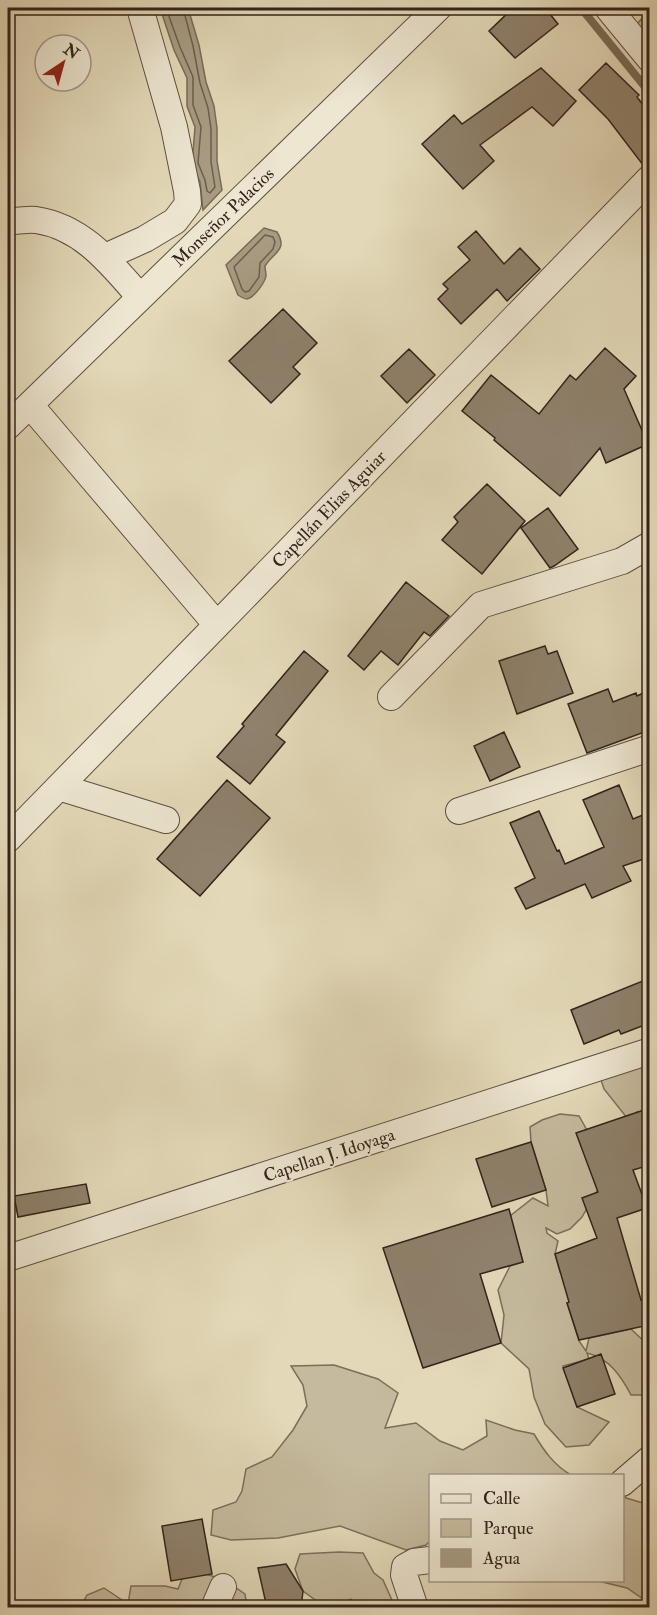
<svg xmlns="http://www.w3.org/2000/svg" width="657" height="1615" viewBox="0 0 657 1615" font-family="'IM FELL Double Pica',serif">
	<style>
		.green { fill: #c5ba9d; stroke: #7c6e5c; stroke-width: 1.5 }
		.water { fill: #a79b82; stroke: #796b58; stroke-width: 1.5 }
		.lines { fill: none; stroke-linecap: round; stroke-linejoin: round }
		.shore { stroke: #6d5e4e; stroke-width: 1.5 }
		.stream { stroke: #796b58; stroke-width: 8 }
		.building { fill: #8f816c; stroke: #33221a; stroke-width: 1.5 }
		.minor-casing { stroke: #5f5042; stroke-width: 28 }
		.minor { stroke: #ede6d1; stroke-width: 26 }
		.labels { text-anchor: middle; stroke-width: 4.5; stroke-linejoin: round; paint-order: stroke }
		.street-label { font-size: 18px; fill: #33221a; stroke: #ede6d1 }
	</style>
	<rect width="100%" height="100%" fill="#e3d9b8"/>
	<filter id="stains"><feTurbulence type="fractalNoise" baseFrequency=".00333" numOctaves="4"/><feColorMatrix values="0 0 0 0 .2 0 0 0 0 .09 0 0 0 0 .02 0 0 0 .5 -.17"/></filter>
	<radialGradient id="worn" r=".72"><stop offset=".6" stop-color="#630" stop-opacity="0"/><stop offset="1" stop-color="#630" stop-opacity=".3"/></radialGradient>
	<path class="green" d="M649,11V59L629,34L643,17Z
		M649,1055V1128L637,1112L631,1123L604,1089L597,1068Z
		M560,1114L579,1116L588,1132L581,1146L603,1180L582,1217L570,1229L557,1234L546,1228L547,1233L558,1241L555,1254L560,1272L598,1292L567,1303L579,1341L586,1351L589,1338L631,1329L649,1346V1392L645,1395H631C621,1376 609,1358 587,1353L589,1359L563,1366L577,1407L609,1422L589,1445L566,1447L545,1424L534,1397L529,1369L501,1343L504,1315L498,1290L510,1266L523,1262L510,1216L533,1198L548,1206L546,1190L531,1142L530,1127L542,1120Z
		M334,1365L378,1379L398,1393L385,1428L416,1423L440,1441L463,1450L487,1436L486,1420L515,1430L534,1434C544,1451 554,1465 571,1475L430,1476V1541L426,1545L406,1550L340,1526L278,1538L231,1540L211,1535L213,1510L236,1502L242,1491L246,1469L272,1457L293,1430L307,1406L303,1385L291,1366Z
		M623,1497L646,1504L649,1503V1603L627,1588L598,1581L622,1580Z
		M339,1552L363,1553L374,1573L383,1580L395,1607H360L351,1599L330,1607H325L303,1591L295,1569L300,1554Z
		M193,1571C214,1575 227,1581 245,1594L247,1607L80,1608L87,1595L104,1588L128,1604L131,1586H165L178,1589L182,1579Z"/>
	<path class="water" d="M160,8H188L199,45L206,82L214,106L217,128V161L222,190L203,210L200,182L192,164L195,127L187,106V78L174,50Z
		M264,228L277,232C288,250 274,252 265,266C265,269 266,273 266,276C265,282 254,298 247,299C244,299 241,297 238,295L226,265Z"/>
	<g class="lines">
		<path class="shore" d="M166,8L180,47L193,77V105L201,127L198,163L205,180L207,191L210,193L215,187L211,162V129L208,108L200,83L193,46L183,8
			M265,235L273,237L275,242L273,249L260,263L259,277L249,291L245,292L242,289L234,267Z"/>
		<path class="stream" d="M581,8L650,93"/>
	</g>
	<path class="building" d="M513,8H545L558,24L515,58L489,31Z
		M606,63L639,95L637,97L650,114V163L643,165L608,119L579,90Z
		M541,68L576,101L553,126L532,107L480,145L494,161L463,189L422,144L454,115L462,124Z
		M476,231L504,264L520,248L540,269L507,301L497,289L461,324L438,299L448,289L443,284L470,260L458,247Z
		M283,309L317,343L293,367L300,374L271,403L229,361Z
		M605,348L636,376L624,389L648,444L606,463L600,448L560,496L494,440L495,438L462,411L491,375L539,414L570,375L576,380Z
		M409,349L435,375L407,403L381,376Z
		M487,484L525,521L482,574L442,540L458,522L454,517Z
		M548,508L578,549L554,566L550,568L521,528Z
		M406,582L449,616L430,636L424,632L398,665L381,651L364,670L348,656Z
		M545,646L548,654L557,651L573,693L517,714L499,661Z
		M304,651L328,671L276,735L285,742L250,784L217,757L244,726L242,724Z
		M608,689L613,702L636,693L637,696L650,690V730L587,753L568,704Z
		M504,732L520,767L490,781L474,746Z
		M227,780L270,818L200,896L157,859Z
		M619,785L633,819L650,812V857L623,866L631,881L592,898L585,884L526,909L515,888L535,878L510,823L539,811L557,851L559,850L565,864L604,847L583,800Z
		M650,978V1023L621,1034L619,1030L584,1044L571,1010Z
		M644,1110L650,1126V1165L633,1170L647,1208L617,1218L641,1300L643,1299L649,1325L579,1340L567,1303L569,1302L555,1254L597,1238L582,1198L598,1192L576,1133Z
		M531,1142L546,1190L492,1207L476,1159Z
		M86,1184L90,1203L18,1217L14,1196Z
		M509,1209L523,1262L480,1274L501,1343L423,1368L383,1248Z
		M601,1354L615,1394L577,1407L563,1368Z
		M202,1519L212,1574L171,1581L162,1526Z
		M286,1564L303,1591L301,1608H267L258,1568Z"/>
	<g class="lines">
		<g class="minor-casing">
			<path id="minor" d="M608,8L650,59
				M8,222C16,221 27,219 36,220C83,227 111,264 140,297
				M105,257L145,239L175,221L188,204L187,191L174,127L140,8
				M30,405L217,625
				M8,426L438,8
				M391,697L481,605L622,561L650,545
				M59,787L166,820
				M459,811L650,748
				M8,839L217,625L650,178
				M8,1258L650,1051
				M622,1483L650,1459
				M214,1608L223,1587
				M415,1608L404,1575L405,1567L414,1562L430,1560"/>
		</g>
		<use href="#minor" class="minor"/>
	</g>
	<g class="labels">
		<g class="street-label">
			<text transform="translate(223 217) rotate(-44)" y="6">Monseñor Palacios</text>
			<text transform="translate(329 509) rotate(-46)" y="6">Capellán Elias Aguiar</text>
			<text transform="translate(329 1155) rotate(-18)" y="6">Capellan J. Idoyaga</text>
		</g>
	</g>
	<rect width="657" height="1615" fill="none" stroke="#e3d9b8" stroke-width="30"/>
	<rect x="9" y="9" width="639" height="1597" fill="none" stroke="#33221a" stroke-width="3"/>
	<rect x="15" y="15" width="627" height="1585" fill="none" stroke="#33221a" stroke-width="1.5"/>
	<rect x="429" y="1474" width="195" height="108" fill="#ede6d1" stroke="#a39888" stroke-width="1.5"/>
	<rect x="441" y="1494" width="30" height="9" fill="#ede6d1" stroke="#a39888" stroke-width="1.5"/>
	<text x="483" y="1504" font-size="18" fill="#33221a">Calle</text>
	<rect x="441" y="1519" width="30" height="18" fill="#c5ba9d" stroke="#a39888" stroke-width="1.5"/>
	<text x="483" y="1534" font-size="18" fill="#33221a">Parque</text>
	<rect x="441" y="1549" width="30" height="18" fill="#a79b82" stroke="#a39888" stroke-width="1.5"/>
	<text x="483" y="1564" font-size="18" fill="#33221a">Agua</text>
	<g transform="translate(63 63) rotate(36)"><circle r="28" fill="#ede6d1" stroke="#a39888" stroke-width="1.5"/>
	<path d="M0-4.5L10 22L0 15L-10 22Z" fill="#8f2418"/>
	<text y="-9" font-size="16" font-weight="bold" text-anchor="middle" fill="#33221a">N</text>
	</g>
	<rect width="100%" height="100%" filter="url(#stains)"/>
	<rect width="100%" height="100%" fill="url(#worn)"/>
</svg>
